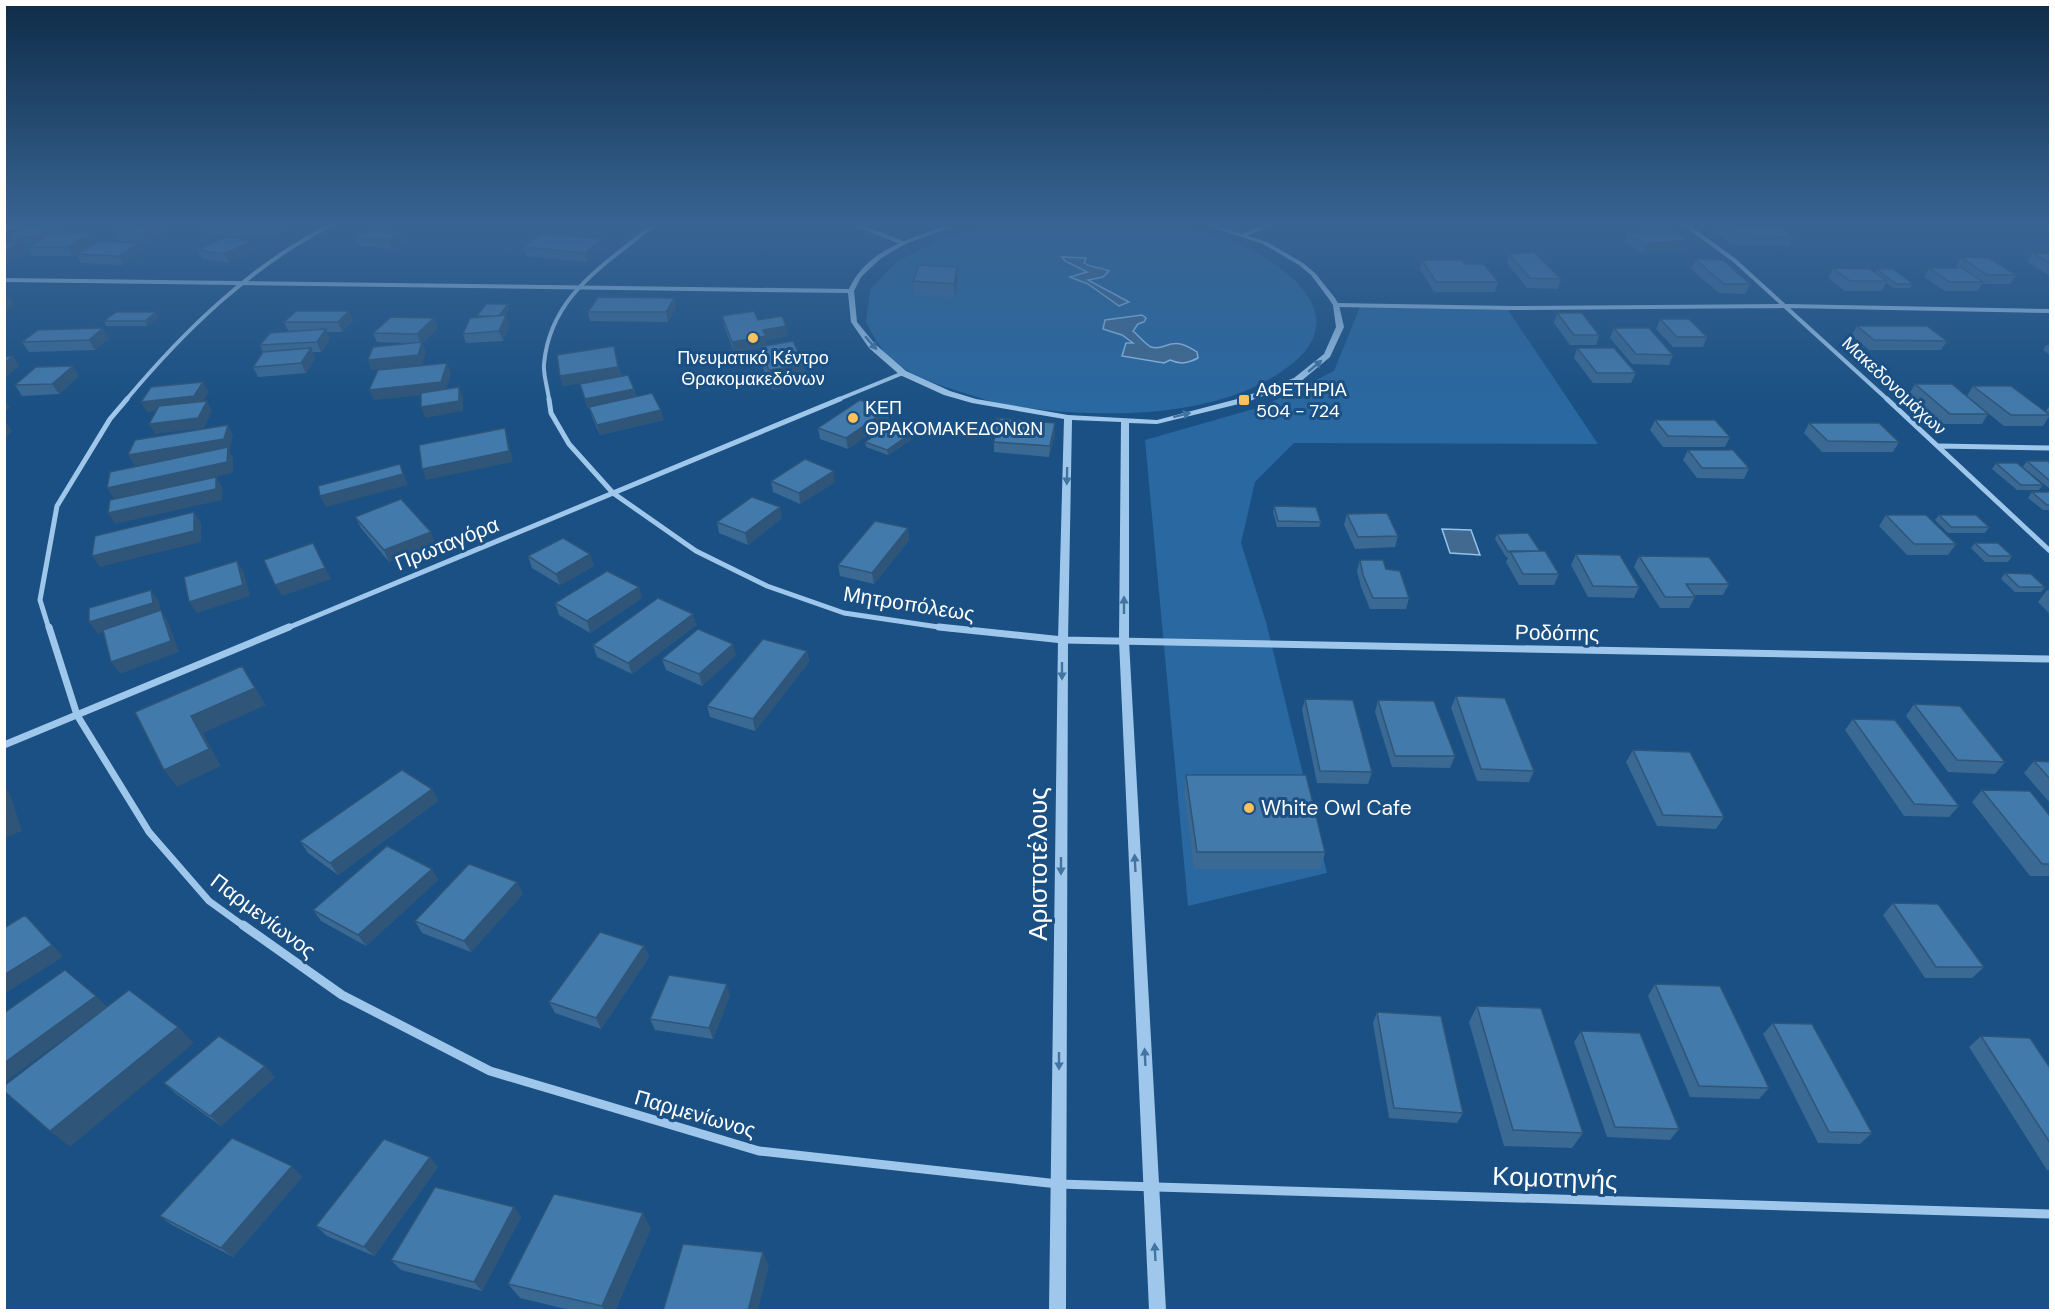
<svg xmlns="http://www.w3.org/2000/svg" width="2055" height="1315" viewBox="0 0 2055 1315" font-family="'DM Sans',sans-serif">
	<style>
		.green { fill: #2968a0 }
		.water { fill: #426a90; stroke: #92c3ed; stroke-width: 1.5 }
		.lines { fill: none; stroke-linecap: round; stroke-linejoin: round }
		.minor-far3 { stroke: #9fc7eb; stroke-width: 4 }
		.minor-far2 { stroke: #9fc7eb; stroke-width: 5 }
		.minor-far1 { stroke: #9fc7eb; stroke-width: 7 }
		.minor { stroke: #9fc7eb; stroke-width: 9 }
		.tertiary { fill: #9fc7eb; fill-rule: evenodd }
		.wall { fill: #3a6994 }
		.shaded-wall { fill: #2f5578 }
		.building { fill: #437aac; stroke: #2f5578; stroke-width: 1.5 }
		.oneway { fill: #4274a2 }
		.poi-dot { fill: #fdc15b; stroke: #1a5083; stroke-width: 2 }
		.labels { text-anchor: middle; stroke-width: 6; stroke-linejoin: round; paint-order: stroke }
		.far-poi-label { font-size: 18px; fill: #fff; stroke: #1a5083; text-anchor: start }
		.far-street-label { font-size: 18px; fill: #fff; stroke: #1a5083 }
		.street-label { font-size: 21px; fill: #fff; stroke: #1a5083 }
		.poi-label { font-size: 21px; fill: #fff; stroke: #1a5083; text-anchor: start }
		.near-street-label { font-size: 26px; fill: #fff; stroke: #1a5083 }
	</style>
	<rect width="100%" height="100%" fill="#1a5083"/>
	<path class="green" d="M998,225H1161C1187,229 1215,235 1240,245C1286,265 1352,314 1293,363C1230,415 1122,418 1045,410C1032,408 1017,408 1004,405C991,402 978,397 965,393C938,385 909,376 888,356C879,347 872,333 866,322L870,290L896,262L939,240Z
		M1360,307L1508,310L1598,444L1294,443L1255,482L1241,543L1266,622L1327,873L1188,906L1145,440L1264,406L1334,371Z"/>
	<path class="water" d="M1062,257L1086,258L1084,263C1091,268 1101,267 1109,271L1103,277L1088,280L1129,302L1119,306L1088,284L1070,277L1087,272L1065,261Z
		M1142,315L1146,318L1144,322L1138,324L1133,331C1138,335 1145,344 1151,347C1167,352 1169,333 1197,352L1198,358C1188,363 1181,365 1170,360L1164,363L1122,356L1126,343H1133L1122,335L1103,329L1105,320Z
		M1442,529L1471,530L1480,555L1450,553Z"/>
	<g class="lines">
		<path class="minor-far3" d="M857,225L903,243
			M1686,225L1734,260L1888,400
			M4,230L15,225
			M1244,235L1268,225
			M1336,305L1512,308L1787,306L2050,311
			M126,400C183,332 250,266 331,225
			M549,400C548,389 543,375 544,364C550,298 600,268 647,230L657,225
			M837,400L903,373"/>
		<path class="minor-far2" d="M549,399L551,413L569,444L613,493L696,551L767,586L844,613L952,629
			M1887,399L2050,551
			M1939,446L2050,448
			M49,629L40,600L57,506L110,419L127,399
			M285,629L840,399"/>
		<path class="minor-far1" d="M49,627L77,715L149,832L209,901L245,927
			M939,627L1063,640L2050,659
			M4,745L289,627"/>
		<path class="minor" d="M243,925L342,995L490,1071L759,1151L1058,1184L2050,1214"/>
		<path class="tertiary" d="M950,225H958L905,244L880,259L861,277L854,291L857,322L875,344L906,371L950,391L976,399L1068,415L1157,420L1241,398L1294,378L1324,354L1336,327L1333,305L1329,299L1311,275L1299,265L1263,244L1205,225H1214L1267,242L1303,263L1315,273L1335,298L1339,305L1344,327L1330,357L1300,382L1247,402L1157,424L1129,423V641L1166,1310H1149L1119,641L1121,422L1072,420L1068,640L1066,1310H1049L1058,640L1064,419L972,403L944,395L900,375L869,348L851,322L848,293L4,282V278L849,289C867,249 911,238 950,225Z"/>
	</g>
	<path class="wall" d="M127,225H162L165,231L148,242L120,241L115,232Z
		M203,225H291L269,238L207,233Z
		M1716,225H1778L1793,237L1789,246L1731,245L1714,229Z
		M68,231L64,233H90L95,242L81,251L140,243L144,252L123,265L81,263L76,254L72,256H32L27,247L29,245H25L29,251L4,264V242H12L8,236Z
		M401,233L404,242L392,249L358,246L354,237Z
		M1628,233L1688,240L1684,249L1642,253L1625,242Z
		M602,239L604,248L587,262L526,256L523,247Z
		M198,250H257L229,263L202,259Z
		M2033,253H2050V276L2027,262Z
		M1509,254L1561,279L1558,289L1527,288L1507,263Z
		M1961,257L2016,275L2010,284H1982L1978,291H1945L1924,277L1929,268H1957L1956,267Z
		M1695,259L1750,284L1745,294L1719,293L1691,269Z
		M1422,260L1498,282L1495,292H1434L1420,269Z
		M957,267L958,281L955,298L914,295L913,281Z
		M1833,268L1875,273L1877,269L1913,284L1910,288H1894L1886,283L1882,291H1845L1828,278Z
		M674,298L676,307L668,322L590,321L588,312Z
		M508,304L509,309L505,315L509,325L503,341L466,343L463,334L478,317L477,316Z
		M1557,313L1599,335L1596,345H1570L1554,323Z
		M722,316L758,320L788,336L766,340L767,346L807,384L773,390L762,366L759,348L734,352L724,326Z
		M159,317L147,326H106L104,321Z
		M434,318L438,328L422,343L426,352L372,370L368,360L406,343L377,342L373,333Z
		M1660,319L1707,337L1703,347H1673L1656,329Z
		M353,320L342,332H327L330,339L321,352H312L315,358L306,373L258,377L253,367L263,352L260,345L289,332L284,322Z
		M1857,326L1947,341L1941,350H1869L1852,335Z
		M1614,328L1673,355L1669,365L1632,364L1610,338Z
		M109,338L95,350L29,352L22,342Z
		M2046,345H2050V355L2043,350Z
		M1577,348L1636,373L1631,383H1593L1574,358Z
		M616,356L621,376L634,389L636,397L664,420L600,435L592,417L590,409H588L580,384L611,378L563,386L560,376Z
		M79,376L59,394L22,396L15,385Z
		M1915,384L1988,414L1982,424H1943L1909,394Z
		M1973,386L2050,415L2043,426H2004L1967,396Z
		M2050,405V414L2046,411Z
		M889,420L848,449L820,439L818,428Z
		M1655,420L1730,437L1725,447H1663L1650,430Z
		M1055,423V434L1049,457L994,452V442Z
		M1809,423L1899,442L1893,452H1822L1804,433Z
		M910,434L911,440L888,455L866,447L865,442Z
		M1688,450L1749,468L1744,479L1697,478L1683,460Z
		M2027,461L2050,463V489L2023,467Z
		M1996,463L2043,485L2039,490H2017L1992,469Z
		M771,481L835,482L800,504L773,492Z
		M2032,492H2050V510H2043L2028,498Z
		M1274,506L1321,522L1319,527H1277L1273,512Z
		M1347,514L1398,536L1395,547L1355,549L1344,525Z
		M1886,515L1956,544L1948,555H1907L1879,526Z
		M1939,515L1989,527L1985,533H1948L1935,520Z
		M355,517L435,543L389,562L361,528Z
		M782,518L748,545L719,533L717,522Z
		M908,528L909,540L874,584L840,576L838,565Z
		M1497,534L1540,551L1559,574L1554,585H1519L1506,562L1508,557H1506L1495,539Z
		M1975,543L2012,556L2008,562H1985L1971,548Z
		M1576,554L1639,587L1634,598L1588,597L1571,565Z
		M528,556L594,566L560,585L532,568Z
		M1639,556L1729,584L1723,595H1694L1695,597L1689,608H1660L1634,567Z
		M1360,560L1386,569L1409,598L1406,609H1370L1361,587L1357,571Z
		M2005,573L2045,587L2041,592H2015L2001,579Z
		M2047,590H2050V614L2038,602Z
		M642,598L590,633L559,615L555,603Z
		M693,614L696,625L632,674L597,657L593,645Z
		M807,651L809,662L755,731L710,717L707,706Z
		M736,655L702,686L666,670L662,659Z
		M1456,696L1534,771L1529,782L1477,781L1451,708Z
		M1305,699L1372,772L1368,784L1317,783L1302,710Z
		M1378,700L1455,756L1450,768L1392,767L1375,712Z
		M1914,704L2005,762L1995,774L1948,772L1906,716Z
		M1853,719L1959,806L1949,817L1904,816L1845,730Z
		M1633,750L1724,817L1716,829L1657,826L1626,762Z
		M2034,761L2050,762V803L2024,773Z
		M1186,775L1325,852L1321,869H1194L1184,792Z
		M432,789L438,801L338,875L308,853L300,841Z
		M1982,790L2050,816V876H2030L1972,802Z
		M432,869L438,880L366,946L321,921L313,910Z
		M517,882L523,894L471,952L422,933L415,921Z
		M1893,903L1984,967L1972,978H1925L1883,915Z
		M644,946L649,957L601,1029L555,1013L549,1002Z
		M1655,984L1769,1088L1759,1099L1690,1097L1648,996Z
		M730,995L713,1039L655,1030L650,1019Z
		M1477,1006L1583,1133L1572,1148L1504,1146L1469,1022Z
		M1377,1012L1463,1113L1457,1123L1389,1118L1373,1023Z
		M1773,1023L1872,1133L1860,1144L1818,1143L1763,1034Z
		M1581,1031L1679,1129L1670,1140L1607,1137L1574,1042Z
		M1981,1036L2050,1068V1170H2047L1969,1047Z
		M275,1077L221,1126L176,1094L164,1083Z
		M438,1167L374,1256L327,1236L316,1226Z
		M302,1177L233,1257L172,1225L160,1216Z
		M514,1207L521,1217L482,1291L401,1270L391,1260Z
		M651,1228L615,1311H574L520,1298L508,1284Z"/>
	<path class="shaded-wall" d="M57,225H64L68,231L37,246L32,237Z
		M156,225H162L165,231L148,242L144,233Z
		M271,225H291L269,238L264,229Z
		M90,233L95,242L72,256L67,247Z
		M401,233L404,242L392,249L388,240Z
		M602,239L604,248L587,262L585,253Z
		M1688,240L1684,249L1642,253L1646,244Z
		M23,241L29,251L5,264L4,263V252Z
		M253,241L257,250L229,263L224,254Z
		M140,243L144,252L123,265L118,256Z
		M957,267L958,281L955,298L954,284Z
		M8,296L15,306L4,312V299Z
		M674,298L676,307L668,322L666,312Z
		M508,304L509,309L501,321L499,316Z
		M349,311L353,320L342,332L338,322Z
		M156,312L159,317L147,326L145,321Z
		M506,315L509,325L503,341L499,331Z
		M434,318L438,328L422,343L426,352L422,365L372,370L368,360L421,344L417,334Z
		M786,326L788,336L766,340L768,346L734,352L732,342L763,330Z
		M103,328L109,338L95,350L89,340Z
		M326,329L330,339L321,352L317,342Z
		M614,346L621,377L563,386L560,376Z
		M311,348L315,358L306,373L301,363Z
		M13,356L19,366L4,379V363Z
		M447,363L451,373L445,393L374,400L369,390Z
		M804,365L807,384L773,390L769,370Z
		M73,366L79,376L59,394L52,384Z
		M203,382L209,392L200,407L147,412L141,402Z
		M459,387L463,397V411L425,418L421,407Z
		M634,389L636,400L588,409L585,399Z
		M4,400L10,407L4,414Z
		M207,401L212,411L204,428L155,434L149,424Z
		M888,409L889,420L848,449L846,438Z
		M661,410L664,420L600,435L597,425Z
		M5,420L12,431L4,441V421Z
		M1055,423V434L1049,457L1050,446Z
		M228,425L233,435L230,450H229L233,458V473L114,499L107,488L227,450L135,466L128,455Z
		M505,428L508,439L513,462L426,480L422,469Z
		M910,434L911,440L888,455L887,450Z
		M400,464L408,485L326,507L320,496Z
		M834,471L835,482L800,504L799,493Z
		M216,477L223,488L222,500L115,524L108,513Z
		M780,507L782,518L748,545L745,533Z
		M194,512L201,523V542L100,567L92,556Z
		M908,528L909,540L874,584L872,573Z
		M431,532L435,543L389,562L384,550Z
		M313,543L331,579L282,596L275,585Z
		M590,554L594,566L560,585L556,574Z
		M237,561L244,572L250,596L197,613L189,602Z
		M639,587L642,598L590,633L587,621Z
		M151,590L159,601L161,615L98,634L89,622Z
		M161,610L168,621L179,652L120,674L111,662Z
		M693,614L696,625L632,674L628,663Z
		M733,644L736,655L702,686L699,674Z
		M807,651L809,662L755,731L753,719Z
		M242,666L266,705L203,733L221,766L177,787L164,770L191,716Z
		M4,787L10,794L22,831L4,838Z
		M432,789L438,801L338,875L330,863Z
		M432,869L438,880L366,946L358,935Z
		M517,882L523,894L471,952L464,941Z
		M25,915L37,927L63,957L4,994V975Z
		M644,946L649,957L601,1029L596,1018Z
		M727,984L730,995L713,1039L709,1028Z
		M96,996L107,1007L4,1083V1063Z
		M178,1027L194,1043L70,1147L50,1131Z
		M265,1066L275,1077L221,1126L210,1116Z
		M430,1157L438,1167L374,1256L364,1247Z
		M292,1166L302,1177L233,1257L221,1248Z
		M514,1207L521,1217L482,1291L474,1282Z
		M643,1213L651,1228L615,1311H605L602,1306Z
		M763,1252L769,1266L758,1311H748Z"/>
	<path class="building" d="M31,225H57L32,237L8,236Z
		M127,225H156L144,233L115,232Z
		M212,225H271L264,229Z
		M1723,225H1778L1793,237L1735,236Z
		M1670,229L1688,240L1646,244L1628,233Z
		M368,230L401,233L388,240L354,237Z
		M51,233H90L67,247H27Z
		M541,234L602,239L585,253L523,247Z
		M226,237L253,241L224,254L198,250Z
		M23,241L4,252V242Z
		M99,241L140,243L118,256L76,254Z
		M1534,252L1561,279L1530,278L1509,254Z
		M2033,253H2050V263Z
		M1961,257L1989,258L2016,275H1987Z
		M1695,259L1723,260L1750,284H1724Z
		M1422,260H1462L1465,264H1484L1498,282H1436Z
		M919,265L957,267L954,284L913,281Z
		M1833,268L1870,269L1887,281H1850Z
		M1929,268H1962L1983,282H1950Z
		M1877,269H1893L1913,284H1896Z
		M598,297L674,298L666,312H588Z
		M486,304H508L499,316H477Z
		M296,311H349L338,322H284Z
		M754,311L758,320L782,316L786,326L763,330L766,336L732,342L722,316Z
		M116,312H156L145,321H104Z
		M1557,313H1582L1599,335H1574Z
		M506,315L499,331L463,334L470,318Z
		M391,317L434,318L417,334L373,333Z
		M1660,319H1689L1707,337H1677Z
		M1857,326H1927L1947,341L1874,340Z
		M103,328L89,340L22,342L38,330Z
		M1614,328H1649L1673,355L1636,354Z
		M326,329L317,342L260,345L270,333Z
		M793,341L804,365L769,370L759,347Z
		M422,342L418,355L368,360L373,347Z
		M614,346L618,367L560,376L557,355Z
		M311,348L301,363L253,367L263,352Z
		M1577,348H1614L1636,373H1597Z
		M13,356L4,363V357Z
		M447,363L441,382L369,390L378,370Z
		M73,366L52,384L15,385L36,367Z
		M628,375L634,389L585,399L580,384Z
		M203,382L194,396L141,402L151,387Z
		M1915,384H1952L1988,414H1950Z
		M1973,386H2011L2050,415H2011Z
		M459,387V401L421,407V393Z
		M652,393L661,410L597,425L589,407Z
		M860,400L888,409L846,438L818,428Z
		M207,401L198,418L149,424L159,406Z
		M996,418L1055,423L1050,446L994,442Z
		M1655,420H1715L1730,437L1668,436Z
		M1809,423H1879L1899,442L1828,441Z
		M228,425L224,439L128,455L135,440Z
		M889,426L910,434L887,450L865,442Z
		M505,428L509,451L422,469L419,445Z
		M228,447L227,462L107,488L110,472Z
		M1688,450H1733L1749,468H1702Z
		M805,459L834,471L799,493L771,481Z
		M2027,461H2048L2050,463V481Z
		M1996,463H2017L2043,485H2021Z
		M400,464L403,474L320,496L318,486Z
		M216,477V489L108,513L110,500Z
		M2032,492H2050V505H2047Z
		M752,497L780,507L745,533L717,522Z
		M401,499L431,532L384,550L355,517Z
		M1274,506L1316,507L1321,522L1278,521Z
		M194,512V531L92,556L95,536Z
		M1387,513L1398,536L1358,537L1347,514Z
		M1886,515H1926L1956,544H1914Z
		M1939,515H1976L1989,527H1951Z
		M875,521L908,528L872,573L838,565Z
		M1528,533L1540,551L1508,552L1497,534Z
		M563,538L590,554L556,574L528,556Z
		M313,543L325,568L275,585L264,560Z
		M1975,543H1998L2012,556H1989Z
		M1510,551H1545L1559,574H1523Z
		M1576,554L1620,555L1639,587L1593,586Z
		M1639,556L1709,557L1729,584H1686L1695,597H1665Z
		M1360,560H1383L1386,569L1400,571L1409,598H1373L1363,575Z
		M237,561L243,585L189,602L184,577Z
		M607,571L639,587L587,621L555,603Z
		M2005,573L2031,574L2045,587H2019Z
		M151,590L153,603L89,622V608Z
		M658,598L693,614L628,663L593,645Z
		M161,610L171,641L111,662L103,630Z
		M698,629L733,644L699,674L662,659Z
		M763,639L807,651L753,719L707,706Z
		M242,666L255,688L191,716L209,749L164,770L135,712Z
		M1456,696L1505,698L1534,771L1481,769Z
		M1305,699L1353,700L1372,772L1320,771Z
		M1378,700L1434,701L1455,756H1395Z
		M1914,704L1960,706L2005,762L1957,760Z
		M1853,719L1895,720L1959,806L1914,804Z
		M1633,750L1690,752L1724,817L1663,815Z
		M2034,761L2050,762V779Z
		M402,770L432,789L330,863L300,841Z
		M1186,775H1306L1325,852H1197Z
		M1982,790L2030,791L2050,816V864H2042Z
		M387,846L432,869L358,935L313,910Z
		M469,864L517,882L464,941L415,921Z
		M1893,903L1938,904L1984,967H1936Z
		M25,915L52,945L4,975V928Z
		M600,932L644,946L596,1018L549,1002Z
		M65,970L96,996L4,1063V1013Z
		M669,975L727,984L709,1028L650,1019Z
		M1655,984L1720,986L1769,1088L1699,1086Z
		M129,990L178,1027L50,1131L4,1091V1086Z
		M1477,1006L1541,1008L1583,1133L1513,1130Z
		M1377,1012L1441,1016L1463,1113L1394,1108Z
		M1773,1023L1812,1024L1872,1133L1829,1132Z
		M1581,1031L1640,1033L1679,1129L1615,1127Z
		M219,1036L265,1066L210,1116L164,1083Z
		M1981,1036L2030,1038L2050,1068V1143Z
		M232,1138L292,1166L221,1248L160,1216Z
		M384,1139L430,1157L364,1247L316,1226Z
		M435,1187L514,1207L474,1282L391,1260Z
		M554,1194L643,1213L602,1306L508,1284Z
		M683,1244L763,1252L748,1311H663Z"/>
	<defs><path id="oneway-solid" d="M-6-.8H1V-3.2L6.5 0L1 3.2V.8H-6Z" transform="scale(1.5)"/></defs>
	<g class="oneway">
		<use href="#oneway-solid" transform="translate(871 343) rotate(49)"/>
		<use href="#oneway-solid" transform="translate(1315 366) rotate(-40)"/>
		<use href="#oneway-solid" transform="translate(1182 415) rotate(-14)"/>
		<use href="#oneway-solid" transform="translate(1067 476) rotate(91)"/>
		<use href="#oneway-solid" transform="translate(1124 605) rotate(-90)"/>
		<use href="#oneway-solid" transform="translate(1062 671) rotate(90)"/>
		<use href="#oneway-solid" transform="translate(1135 863) rotate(-93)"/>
		<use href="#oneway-solid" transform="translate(1061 866) rotate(90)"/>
		<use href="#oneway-solid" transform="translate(1145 1057) rotate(-93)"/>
		<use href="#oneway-solid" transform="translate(1059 1061) rotate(90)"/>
		<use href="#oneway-solid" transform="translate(1155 1252) rotate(-93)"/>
	</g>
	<linearGradient id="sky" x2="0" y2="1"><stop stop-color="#0e2c48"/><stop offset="0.55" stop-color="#386493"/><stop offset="1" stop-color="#386493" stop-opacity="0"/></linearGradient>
	<rect width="2055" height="409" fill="url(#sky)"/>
	<g class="poi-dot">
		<circle cx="753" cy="338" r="6"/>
		<rect x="1238" y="394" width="12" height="12" rx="3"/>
		<circle cx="853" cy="418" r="6"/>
		<circle cx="1249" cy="808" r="6"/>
	</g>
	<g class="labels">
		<g class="far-poi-label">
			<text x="753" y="364" text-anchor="middle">Πνευματικό Κέντρο<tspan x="753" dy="21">Θρακομακεδόνων</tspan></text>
			<text x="1256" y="396">ΑΦΕΤΗΡΙΑ<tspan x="1256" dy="21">504 - 724</tspan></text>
			<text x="865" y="414">ΚΕΠ<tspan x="865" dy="21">ΘΡΑΚΟΜΑΚΕΔΟΝΩΝ</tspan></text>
		</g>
		<g class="far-street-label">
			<text transform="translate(1894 386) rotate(43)" y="6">Μακεδονομάχων</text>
		</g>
		<g class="street-label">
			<text transform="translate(447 544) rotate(-22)" y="7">Πρωταγόρα</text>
			<text transform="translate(909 604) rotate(9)" y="7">Μητροπόλεως</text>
			<text transform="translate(1557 633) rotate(1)" y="7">Ροδόπης</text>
			<text transform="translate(263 916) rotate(37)" y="7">Παρμενίωνος</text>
			<text transform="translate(695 1114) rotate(16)" y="7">Παρμενίωνος</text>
		</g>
		<g class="poi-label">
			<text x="1261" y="815">White Owl Cafe</text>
		</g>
		<g class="near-street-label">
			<text transform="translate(1038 864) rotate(-90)" y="9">Αριστοτέλους</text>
			<text transform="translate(1555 1178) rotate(2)" y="9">Κομοτηνής</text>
		</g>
	</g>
	<rect width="2055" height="1315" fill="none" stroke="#ffffff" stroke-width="12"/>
</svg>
